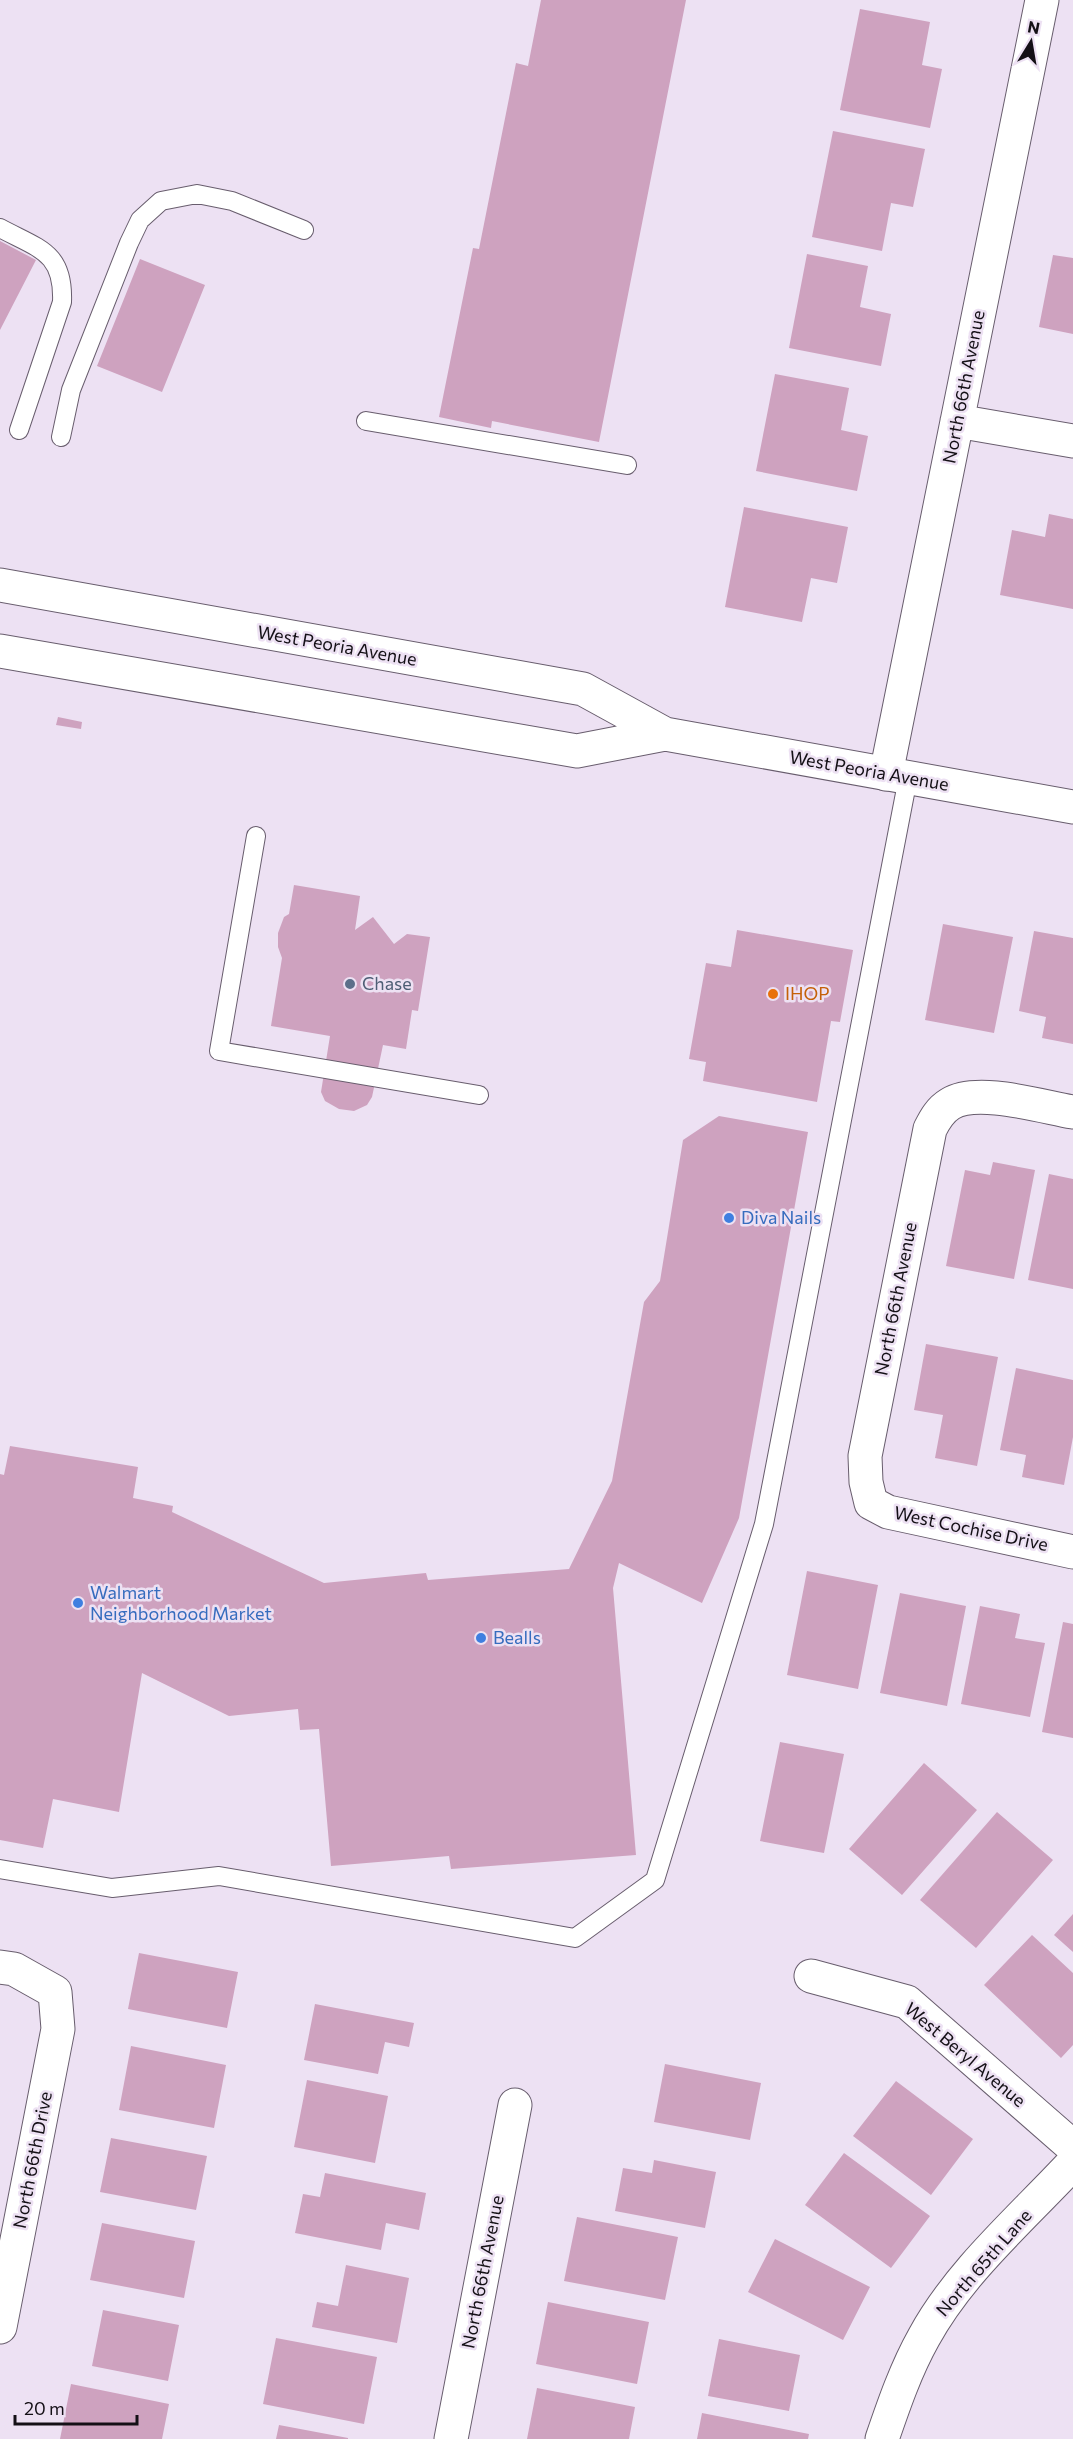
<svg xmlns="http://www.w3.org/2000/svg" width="1073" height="2439" viewBox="0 0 1073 2439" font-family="Commissioner,sans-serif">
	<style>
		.building { fill: #cea2bf }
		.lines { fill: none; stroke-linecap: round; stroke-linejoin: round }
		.lane-casing { stroke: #685d6d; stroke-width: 20 }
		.street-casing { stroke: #685d6d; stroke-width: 35 }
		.secondary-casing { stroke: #685d6d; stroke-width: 35 }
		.lane { stroke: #fff; stroke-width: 18 }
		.street { stroke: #fff; stroke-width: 33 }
		.secondary { stroke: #fff; stroke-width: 33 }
		.service-dot { fill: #5c6f8a; stroke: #ede1f3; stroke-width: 2 }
		.food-dot { fill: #e8710a; stroke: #ede1f3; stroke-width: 2 }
		.shop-dot { fill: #3f7fe0; stroke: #ede1f3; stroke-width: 2 }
		.labels { text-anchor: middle; stroke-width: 5; stroke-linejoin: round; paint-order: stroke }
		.street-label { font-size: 18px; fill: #141016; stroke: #ede1f3 }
		.service-label { font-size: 18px; fill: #4e5e75; stroke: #ede1f3; text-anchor: start }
		.food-label { font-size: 18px; fill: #c56008; stroke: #ede1f3; text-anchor: start }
		.shop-label { font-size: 18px; fill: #366cbe; stroke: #ede1f3; text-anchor: start }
	</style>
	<rect width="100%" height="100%" fill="#ede1f3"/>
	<path class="building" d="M541,0H686L599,442L492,421L491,428L439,417L473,248L479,249L516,63L528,66Z
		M860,9L930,22L922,65L942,69L930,128L840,110Z
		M833,131L925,149L913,207L891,203L882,251L812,237Z
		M0,241L36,260L0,330Z
		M807,254L868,266L860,307L891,314L881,366L789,348Z
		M1053,255L1073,258V334L1039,327Z
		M140,259L205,285L162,392L97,366Z
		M775,374L849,388L841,430L868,436L857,491L756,471Z
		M744,507L848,527L837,583L811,578L802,622L725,607Z
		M1049,514L1073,519V609L1000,595L1012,530L1045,537Z
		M58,717L82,722L81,729L56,725Z
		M294,885L360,896L355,930L373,917L394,944L407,934L430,937L418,1011L412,1010L406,1049L383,1045L372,1097L367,1105L354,1111L339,1109L325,1101L321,1092L330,1036L271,1026L282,958L278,947V933L284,917L289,914Z
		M943,924L1013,937L994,1033L925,1020Z
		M737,930L853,950L840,1022L831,1021L817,1102L703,1081L706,1062L689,1059L706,963L731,967Z
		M1034,931L1073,938V1044L1042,1038L1046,1017L1019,1011Z
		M719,1116L808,1132L739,1518L702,1603L619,1563L613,1588L636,1855L451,1869L449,1856L331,1866L319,1729L300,1730L298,1709L229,1716L142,1673L119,1812L53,1799L43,1848L0,1840V1474L4,1475L10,1446L138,1467L133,1498L173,1506L172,1512L324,1583L426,1573L428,1580L569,1569L612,1481L644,1302L660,1281L683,1140Z
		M993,1162L1035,1170L1014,1279L946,1266L965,1170L990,1175Z
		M1049,1174L1073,1179V1289L1028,1280Z
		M926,1344L998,1357L977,1466L935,1458L943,1415L914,1410Z
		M1016,1368L1073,1380V1437L1064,1485L1022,1477L1026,1455L1000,1450Z
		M807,1571L878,1585L858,1689L787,1675Z
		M900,1593L966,1606L947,1706L880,1693Z
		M980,1606L1020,1614L1015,1638L1045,1643L1030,1717L961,1704Z
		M1063,1622L1073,1624V1738L1042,1732Z
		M780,1742L844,1754L824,1853L760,1841Z
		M924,1763L977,1810L902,1895L849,1849Z
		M997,1812L1053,1860L976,1948L920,1900Z
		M1073,1914V1952L1054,1935Z
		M1032,1935L1073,1973V2045L1061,2058L984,1985Z
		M139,1953L238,1972L227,2028L128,2009Z
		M315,2004L414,2023L409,2047L385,2042L378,2074L304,2060Z
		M131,2046L226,2065L214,2128L119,2110Z
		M665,2064L761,2083L750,2140L654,2122Z
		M307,2080L388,2096L375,2163L294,2147Z
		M896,2081L973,2139L931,2195L853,2136Z
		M111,2138L207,2156L196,2210L100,2192Z
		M844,2153L930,2216L891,2268L805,2205Z
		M654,2160L716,2172L705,2228L615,2211L623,2168L652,2173Z
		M325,2173L426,2193L419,2230L386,2223L381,2250L295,2233L303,2194L320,2197Z
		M577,2217L678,2237L665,2300L564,2281Z
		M102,2223L195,2241L184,2298L90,2280Z
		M775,2239L870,2287L843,2340L748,2292Z
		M346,2265L409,2278L397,2343L312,2327L317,2302L338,2306Z
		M548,2302L649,2322L637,2384L536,2364Z
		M103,2310L179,2325L168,2381L92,2366Z
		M276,2338L377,2357L364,2424L263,2404Z
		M719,2339L800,2355L789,2411L708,2396Z
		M71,2384L169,2404L162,2439H60Z
		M537,2388L635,2407L629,2439H527Z
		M702,2413L809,2434L808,2439H697Z
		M279,2425L348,2438V2439H276Z"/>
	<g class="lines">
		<g class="lane-casing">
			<path id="lane" d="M0,228C39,249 64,252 62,302L19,430
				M366,421L627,465
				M61,437L71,390L129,243L140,220L161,201L197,194L232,201L304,230
				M256,836L219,1051L479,1095
				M0,1869L112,1888L219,1876L575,1938L655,1880L764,1524L908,778"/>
		</g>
		<g class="street-casing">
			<path id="street" d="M957,421L1073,441
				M886,774L1042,0
				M1073,1112C1043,1107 977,1087 950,1104C940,1110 935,1119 930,1129L865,1456L866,1482L871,1503L888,1512L1073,1552
				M0,1967L14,1969L55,1992L58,2029L0,2327
				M811,1976L907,2002L1073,2147
				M451,2439L515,2105
				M882,2439C894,2404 906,2369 924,2337C960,2271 1022,2218 1073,2163"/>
		</g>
		<g class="secondary-casing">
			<path id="secondary" d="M0,585L583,689L665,734L1073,807
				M0,651L577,751L665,734"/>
		</g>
		<use href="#lane" class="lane"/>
		<use href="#street" class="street"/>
		<use href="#secondary" class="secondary"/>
	</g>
	<circle class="service-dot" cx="350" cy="984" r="6"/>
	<circle class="food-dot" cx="773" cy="994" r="6"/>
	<g class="shop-dot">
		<circle cx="729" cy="1218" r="6"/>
		<circle cx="78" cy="1603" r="6"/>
		<circle cx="481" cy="1638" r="6"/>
	</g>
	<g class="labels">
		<g class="street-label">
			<text transform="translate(964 387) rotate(-79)" y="6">North 66th Avenue</text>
			<text transform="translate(337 646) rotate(10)" y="6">West Peoria Avenue</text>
			<text transform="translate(869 771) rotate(10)" y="6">West Peoria Avenue</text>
			<text transform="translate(896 1299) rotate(-79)" y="6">North 66th Avenue</text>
			<text transform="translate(971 1529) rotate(12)" y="6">West Cochise Drive</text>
			<text transform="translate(965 2055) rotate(40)" y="6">West Beryl Avenue</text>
			<text transform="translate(33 2160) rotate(-79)" y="6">North 66th Drive</text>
			<text transform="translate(984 2263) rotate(-49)" y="6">North 65th Lane</text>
			<text transform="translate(483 2272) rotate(-79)" y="6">North 66th Avenue</text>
		</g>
		<g class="service-label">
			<text x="362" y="990">Chase</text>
		</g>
		<g class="food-label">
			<text x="785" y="1000">IHOP</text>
		</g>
		<g class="shop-label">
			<text x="741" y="1224">Diva Nails</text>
			<text x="90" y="1599">Walmart<tspan x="90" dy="21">Neighborhood Market</tspan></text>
			<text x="493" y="1644">Bealls</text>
		</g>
	</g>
	<g transform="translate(1031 42) rotate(11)" stroke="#ede1f3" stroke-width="4.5" paint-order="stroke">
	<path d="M0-4.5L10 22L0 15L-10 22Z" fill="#141016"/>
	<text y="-9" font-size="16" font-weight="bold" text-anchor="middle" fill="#141016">N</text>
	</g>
	<path d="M15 2415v9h122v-9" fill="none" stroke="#141016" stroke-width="3"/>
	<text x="24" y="2415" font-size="18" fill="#141016" stroke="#ede1f3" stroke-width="4.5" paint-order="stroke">20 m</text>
</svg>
